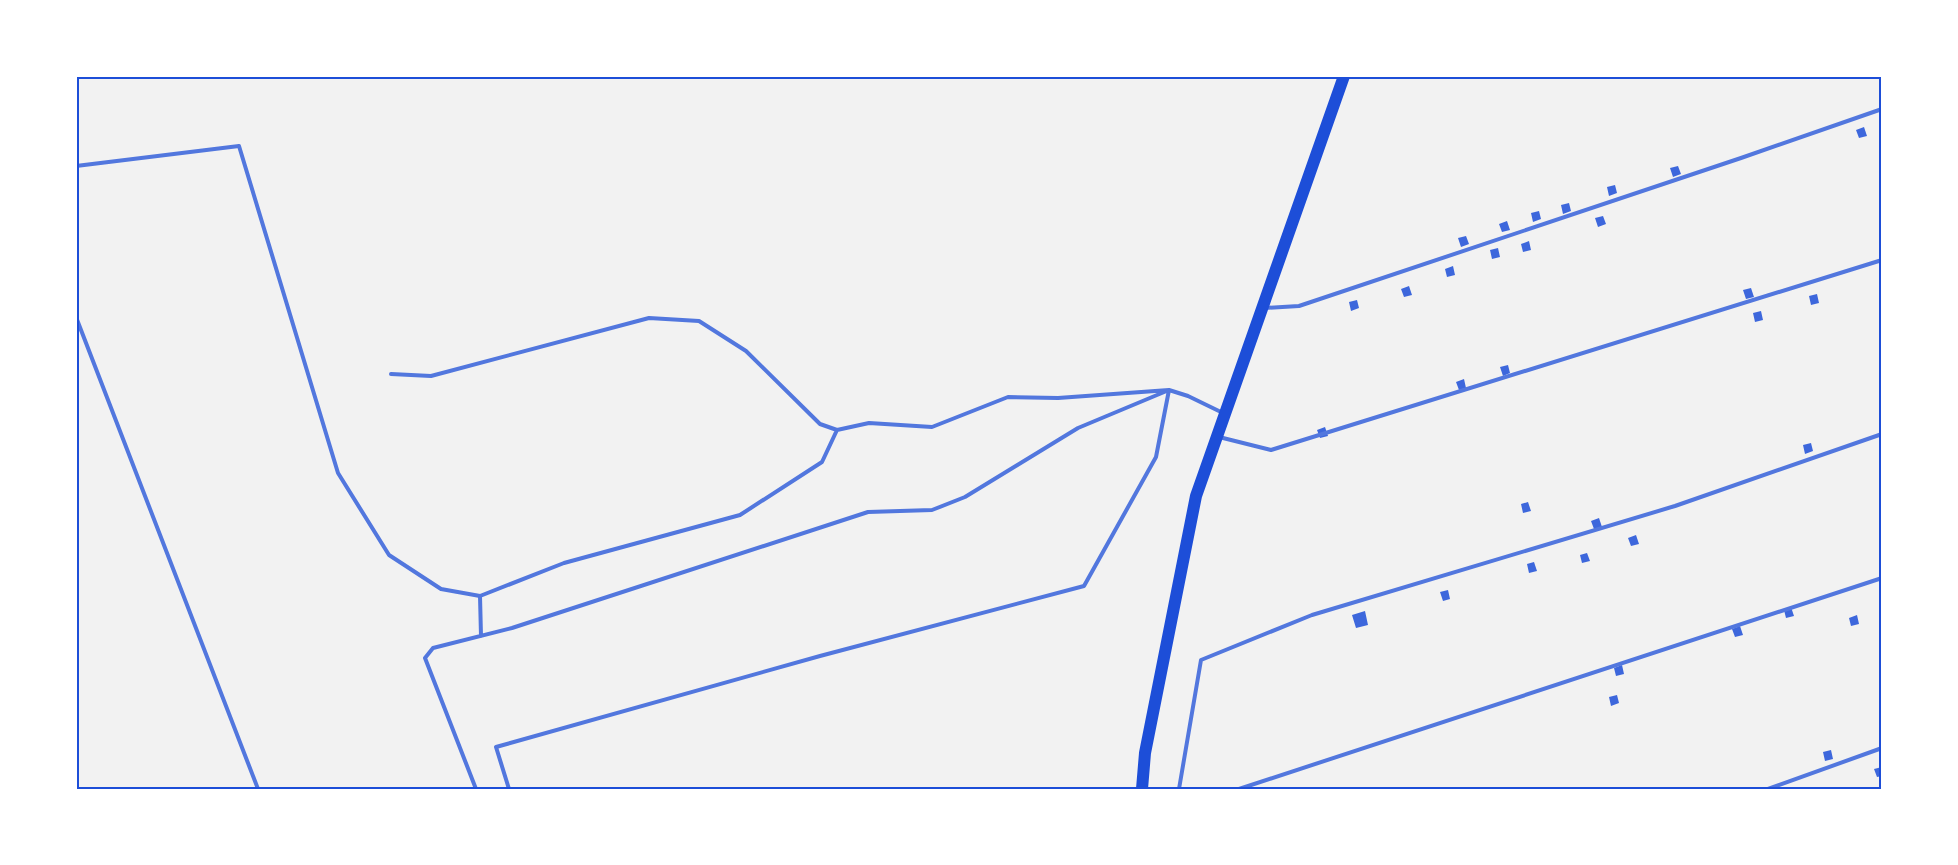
<svg xmlns="http://www.w3.org/2000/svg" width="1958" height="865" viewBox="0 0 1958 865" font-family="'Fira Sans',sans-serif">
	<style>
		.building { fill: #3d67dc }
		.lines { fill: none; stroke-linecap: round; stroke-linejoin: round }
		.service { stroke: #5277de; stroke-width: 4 }
		.primary { stroke: #1d4ed8; stroke-width: 12 }
		.neatline { fill: none; stroke: #1d4ed8; stroke-width: 2 }
	</style>
	<rect width="100%" height="100%" fill="#f2f2f2"/>
	<path class="building" d="M1864,127L1867,136L1859,138L1856,130Z
		M1678,166L1681,174L1673,177L1670,168Z
		M1615,185L1617,193L1609,196L1607,187Z
		M1569,203L1571,211L1563,214L1561,205Z
		M1539,211L1541,219L1533,222L1531,213Z
		M1603,216L1606,224L1598,227L1595,218Z
		M1507,221L1510,230L1502,232L1499,224Z
		M1466,236L1469,244L1461,247L1458,238Z
		M1529,241L1531,250L1523,252L1521,244Z
		M1498,248L1500,257L1492,259L1490,250Z
		M1453,266L1455,275L1447,277L1445,269Z
		M1409,286L1412,295L1404,297L1401,289Z
		M1751,288L1754,297L1746,299L1743,290Z
		M1817,294L1819,303L1811,305L1809,296Z
		M1357,300L1359,308L1351,311L1349,302Z
		M1761,311L1763,320L1755,322L1753,313Z
		M1508,365L1510,373L1503,376L1500,367Z
		M1464,379L1466,388L1459,390L1456,382Z
		M1325,427L1328,436L1320,438L1317,430Z
		M1811,443L1813,451L1805,454L1803,445Z
		M1528,502L1531,511L1523,513L1521,504Z
		M1599,518L1602,527L1594,529L1591,521Z
		M1636,535L1639,544L1631,546L1628,538Z
		M1587,553L1590,561L1582,563L1580,555Z
		M1534,562L1537,571L1529,573L1527,564Z
		M1448,590L1450,599L1443,601L1440,592Z
		M1791,607L1794,616L1786,618L1784,610Z
		M1365,611L1368,625L1356,628L1352,615Z
		M1857,615L1859,624L1851,626L1849,618Z
		M1740,626L1743,635L1735,637L1732,629Z
		M1622,665L1624,674L1616,676L1614,668Z
		M1617,695L1619,703L1611,706L1609,697Z
		M1831,750L1833,759L1825,761L1823,752Z
		M1882,767V776L1877,777L1874,769Z"/>
	<g class="lines">
		<path class="service" d="M76,166L239,146L338,473L389,555L441,589L480,596
			M1265,308L1299,306L1741,158L1882,109
			M76,317L258,789
			M391,374L431,376L649,318L699,321L746,351L820,424L837,430
			M1219,437L1271,450L1882,260
			M481,636L480,596L564,563L740,515L822,462L837,430L869,423L932,427L1008,397L1058,398L1169,390L1156,457L1084,586L820,656L496,747L509,789
			M476,789L425,658L433,648L512,628L868,512L932,510L965,497L1078,428L1169,390L1188,396L1223,413
			M1179,789L1201,660L1312,615L1675,506L1882,434
			M1239,789L1882,578
			M1768,789L1882,748"/>
		<path class="primary" d="M1142,789L1145,753L1196,496L1344,76"/>
	</g>
	<rect width="1958" height="865" fill="none" stroke="#ffffff" stroke-width="155"/>
	<rect x="78" y="78" width="1802" height="710" class="neatline"/>
</svg>
